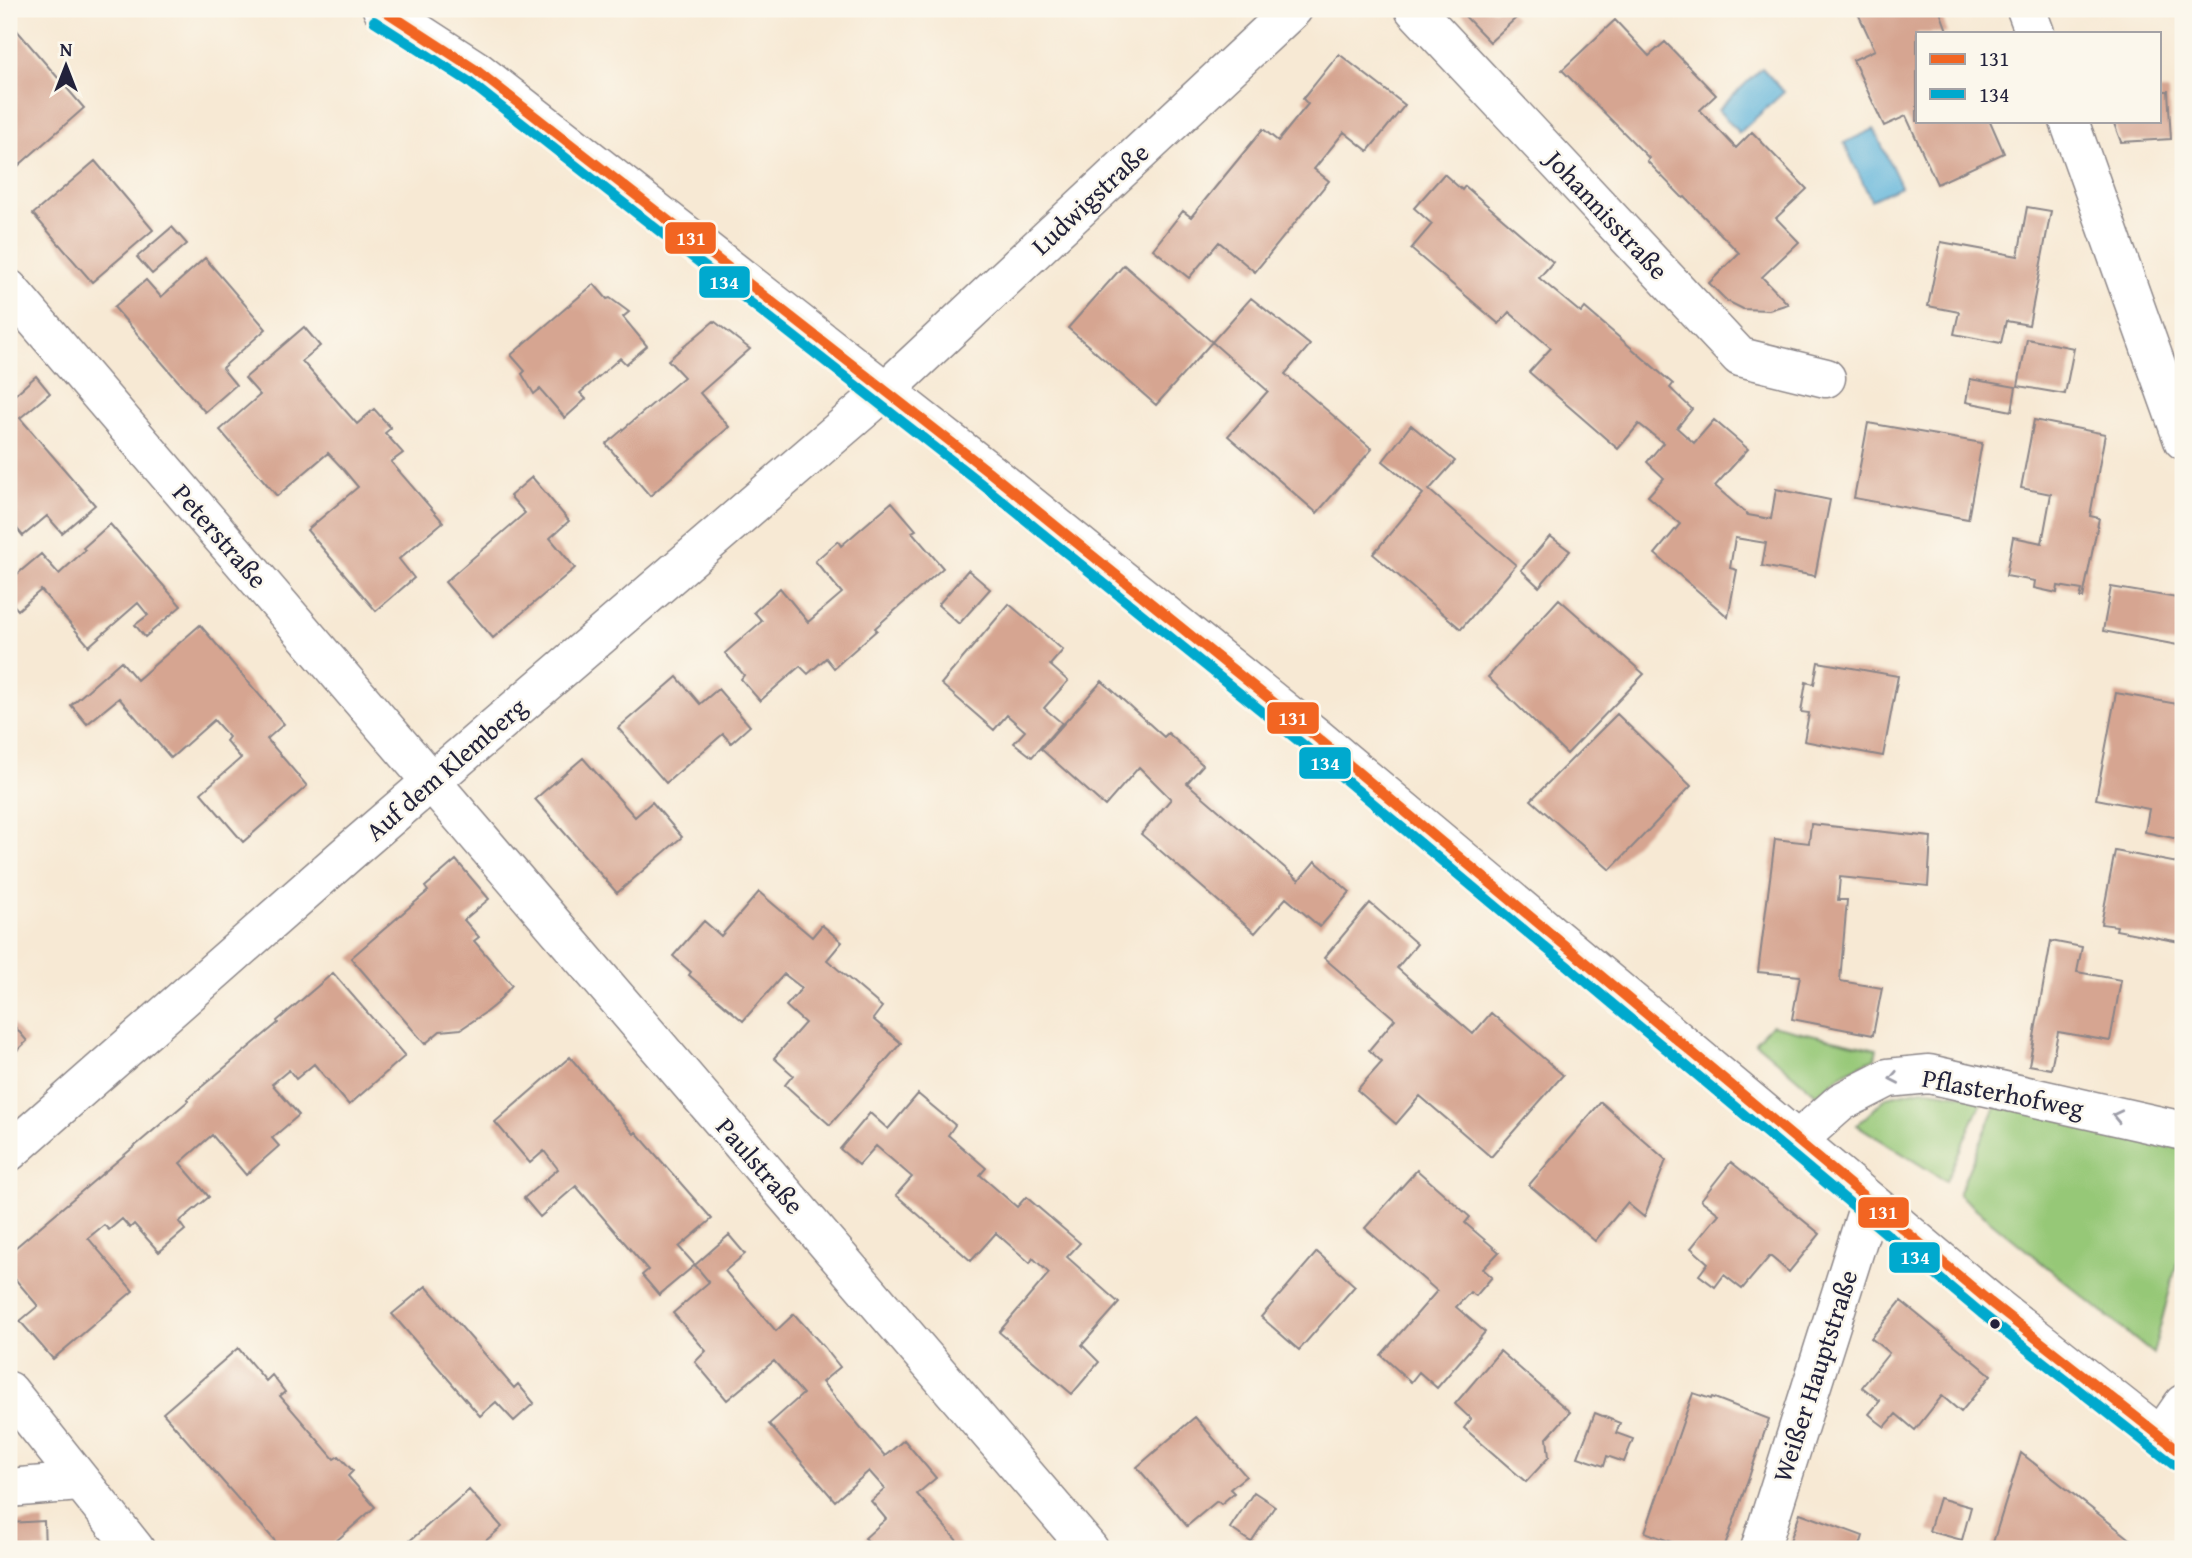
<svg xmlns="http://www.w3.org/2000/svg" width="2192" height="1558" viewBox="0 0 2192 1558" font-family="'Gentium Book Plus',serif">
	<style>
		.green { fill: #96c877; stroke: #5c7559; stroke-width: 2 }
		.water { fill: #5eb4da; stroke: #406b8a; stroke-width: 2 }
		.building { fill: #d6a591 }
		.lines { fill: none; stroke-linecap: round; stroke-linejoin: round }
		.minor-casing { stroke: #8c8688; stroke-width: 41 }
		.minor { stroke: #fff; stroke-width: 38 }
		.bus-1-casing { stroke: #fbf7ec; stroke-width: 16 }
		.bus-2-casing { stroke: #fbf7ec; stroke-width: 16 }
		.bus-1 { stroke: #f26522; stroke-width: 10 }
		.bus-2 { stroke: #00a9ce; stroke-width: 10 }
		.oneway { stroke: #9c9ca7 }
		.bus-dot { fill: #22223b; stroke: #fbf7ec; stroke-width: 2.5 }
		.labels { text-anchor: middle; stroke-width: 5; stroke-linejoin: round; paint-order: stroke }
		.street-label { font-size: 26px; fill: #22223b; stroke: #fbf7ec }
		.line-badge { stroke: #fbf7ec; stroke-width: 2.5 }
		.badge-label { font-size: 19px; text-anchor: middle; font-weight: bold; fill: #fff }
	</style>
	<rect width="100%" height="100%" fill="#fbf7ec"/>
	<filter id="ink" filterUnits="userSpaceOnUse"><feTurbulence type="fractalNoise" baseFrequency=".0143" numOctaves="2"/><feDisplacementMap in="SourceGraphic" scale="14" xChannelSelector="R" yChannelSelector="G"/><feConvolveMatrix kernelMatrix="1 2 1 2 8 2 1 2 1" color-interpolation-filters="sRGB"/></filter>
	<filter id="wash" filterUnits="userSpaceOnUse"><feTurbulence type="fractalNoise" baseFrequency=".00686" numOctaves="4" result="noise"/><feDisplacementMap in="SourceGraphic" scale="28" xChannelSelector="R" yChannelSelector="G"/><feGaussianBlur stdDeviation="1.57" result="paint"/><feColorMatrix in="noise" values="0 0 0 0 0 0 0 0 0 0 0 0 0 0 0 0 0 1.4 0 .05"/><feComposite in="paint" operator="in"/></filter>
	<g filter="url(#wash)">
		<rect width="100%" height="100%" fill="#f7e9d4"/>
		<path class="green" d="M1771,1025L1877,1049L1875,1058L1845,1072L1817,1095L1755,1042Z
			M1922,1089L1983,1098L1946,1181L1857,1125L1887,1097Z
			M1997,1104L2183,1148V1240L2153,1354L1958,1194Z"/>
		<path class="water" d="M1762,68L1784,92L1739,133L1718,110Z
			M1874,129L1901,186L1871,200L1844,143Z"/>
		<g id="blocks">
			<path class="building" d="M1458,9H1507L1516,18L1490,42Z
				M1856,9H1939L1948,33H1917V121H1990L2004,153L1937,184L1906,116L1884,126L1853,60L1875,50Z
				M1615,20L1649,56L1665,42L1716,95L1700,110L1736,148L1752,132L1807,189L1776,218L1799,242L1762,277L1788,304L1769,310L1743,309L1727,301L1709,283L1739,253L1685,197L1683,198L1647,161L1649,158L1562,70Z
				M14,27L84,108L9,174V32Z
				M1339,54L1405,105L1368,151L1344,132L1314,169L1329,181L1255,272L1219,242L1189,278L1153,249L1183,211L1191,217L1263,129L1278,141L1308,104L1303,99Z
				M2159,91H2168L2171,139L2121,142L2113,121H2159Z
				M95,161L153,230L92,282L33,214Z
				M1444,174L1462,190L1465,186L1553,262L1539,278L1581,313L1585,308L1673,384L1670,388L1692,409L1677,428L1694,443L1714,420L1748,449L1715,486L1748,515L1771,519L1776,489L1830,500L1815,576L1762,566L1766,543L1735,538L1730,568L1737,570L1728,617L1655,554L1680,524L1648,496L1664,478L1647,462L1663,443L1639,424L1618,449L1529,372L1551,348L1509,312L1499,324L1411,249L1432,224L1414,208Z
				M2027,207L2051,211L2029,325L2006,321L2001,343L1954,334L1959,312L1928,306L1941,242L2018,256Z
				M172,227L187,244L152,274L137,257Z
				M205,258L266,329L222,368L236,385L205,412L114,307L146,280L161,297Z
				M1124,265L1212,342L1156,405L1068,328Z
				M594,284L607,299L610,298L629,312L623,317L647,346L626,364L620,358L580,393L586,399L565,418L540,389L534,394L522,374L525,371L511,355Z
				M1251,298L1310,345L1285,374L1372,449L1317,513L1228,436L1268,391L1212,342Z
				M714,321L750,349L700,393L729,427L650,496L606,444L684,377L668,360Z
				M304,327L320,346L302,361L357,424L374,409L391,428L385,433L403,453L391,462L443,522L399,559L414,578L376,611L307,530L358,487L343,469L328,453L277,496L220,430L260,395L245,378Z
				M2027,339L2074,348L2065,394L2018,386Z
				M36,376L50,393L20,418L95,505L62,533L47,516L23,536L9,519V400Z
				M1970,379L2016,387L2012,411L1966,402Z
				M2034,420L2105,434L2090,516L2099,518L2083,598H2080L2082,590L2058,586L2057,593L2034,588L2035,581L2006,576L2013,537L2042,543L2051,494L2021,488Z
				M1868,423L1982,443L1968,519L1854,498Z
				M1411,425L1455,461L1429,490L1516,565L1461,629L1373,554L1423,494L1383,461Z
				M532,477L569,521L550,538L575,568L493,638L445,582L525,513L510,496Z
				M892,502L916,530L912,532L943,568L875,628L877,630L834,668L826,658L808,674L800,666L760,701L741,679L744,675L725,653L762,621L754,612L780,588L808,622L842,593L815,561L838,541L841,546Z
				M110,524L181,606L145,637L135,625L148,615L138,603L89,646L41,590L18,610L9,600V581L41,554L59,574L85,550L83,548Z
				M1550,536L1570,551L1539,587L1521,570Z
				M968,570L990,589L959,624L938,605Z
				M2111,587L2183,599V646L2103,631Z
				M1559,599L1644,674L1567,754L1488,677Z
				M1009,604L1063,650L1050,665L1068,681L1044,708L1062,723L1032,757L1014,743L1025,731L1007,715L994,730L941,684Z
				M200,625L284,724L267,739L307,786L243,842L201,793L241,758L226,741L229,737L214,720L171,758L119,698L87,724L71,705L121,661L137,680Z
				M1818,662L1898,676L1883,756L1804,741L1809,713L1801,712L1806,682L1814,684Z
				M677,677L700,704L718,689L750,726L731,743L723,734L666,783L618,728Z
				M1102,681L1164,737L1168,733L1203,765L1187,783L1299,880L1315,861L1350,892L1320,927L1286,898L1255,933L1141,834L1171,799L1139,767L1105,806L1041,749Z
				M2116,693L2183,705V840L2145,832L2149,809L2096,799Z
				M1617,714L1691,786L1610,870L1531,800Z
				M583,758L635,817L652,802L682,837L617,893L535,799Z
				M1811,824L1931,837L1928,886L1840,877L1838,900H1847L1840,981L1882,988L1873,1035L1792,1019L1800,976L1758,972L1775,839L1809,843Z
				M2115,851L2183,864V939L2181,938L2180,942L2116,930L2117,926L2101,924Z
				M456,860L489,899L464,920L479,937L474,941L512,985L497,1003L486,1012L461,1029L440,1031L425,1044L351,958L428,891L425,887Z
				M759,892L812,937L822,925L842,942L827,960L882,1007L873,1019L901,1043L830,1125L785,1085L793,1075L774,1058L805,1023L786,1006L802,988L784,974L743,1021L689,975L691,972L673,956L704,921L721,936Z
				M1370,903L1417,944L1397,968L1421,989L1473,1034L1491,1013L1563,1075L1491,1157L1420,1096L1396,1124L1357,1090L1382,1062L1369,1050L1395,1019L1324,958Z
				M2051,941L2082,947L2077,972L2121,980L2110,1041L2058,1032L2051,1069L2029,1065Z
				M333,973L405,1056L349,1105L314,1064L296,1079L289,1070L272,1084L299,1115L272,1138L279,1146L246,1175L212,1135L180,1163L209,1197L179,1222L185,1230L159,1252L134,1224L130,1228L122,1219L109,1230L104,1225L88,1238L133,1291L53,1359L20,1321L38,1306L9,1272V1253L188,1101L187,1099L278,1023L277,1021Z
				M9,1020L27,1041L9,1058Z
				M570,1057L634,1134L636,1132L712,1219L679,1247L695,1265L729,1235L745,1254L725,1271L776,1331L794,1314L824,1347L840,1367L822,1382L885,1456L904,1440L936,1478L917,1494L964,1549H875L865,1538L886,1519L871,1501L885,1489L869,1471L835,1501L769,1424L803,1394L774,1361L727,1400L695,1362L706,1351L673,1313L709,1282L695,1265L659,1295L642,1275L648,1270L576,1186L540,1217L524,1198L558,1169L544,1151L530,1163L495,1122Z
				M918,1094L955,1125L948,1135L986,1168L980,1175L1017,1207L1026,1197L1080,1243L1067,1257L1119,1303L1082,1345L1099,1362L1072,1394L999,1332L1049,1273L1033,1258L1030,1263L996,1233L971,1261L896,1195L912,1177L876,1146L859,1165L840,1149L870,1113L888,1129Z
				M1601,1102L1666,1160L1644,1217L1627,1203L1595,1241L1529,1185Z
				M1731,1162L1820,1234L1789,1272L1770,1256L1742,1289L1724,1275L1715,1287L1699,1275L1708,1263L1691,1248L1719,1214L1701,1200Z
				M1417,1170L1470,1217L1465,1223L1499,1252L1483,1269L1492,1277L1476,1296L1470,1292L1456,1307L1485,1332L1437,1388L1419,1372L1411,1382L1381,1355L1437,1291L1365,1228Z
				M1317,1252L1355,1286L1299,1350L1261,1317Z
				M426,1286L514,1388L518,1384L534,1403L514,1421L496,1402L480,1416L392,1314Z
				M1901,1301L1991,1375L1961,1412L1942,1396L1915,1430L1896,1414L1885,1427L1877,1421L1869,1414L1880,1401L1862,1387L1889,1353L1871,1338Z
				M238,1348L266,1381L272,1375L285,1392L280,1396L334,1459L339,1456L353,1471L348,1476L375,1507L327,1549H282L163,1413Z
				M1500,1351L1570,1412L1547,1438L1549,1457L1526,1482L1464,1428L1471,1419L1455,1404Z
				M1693,1393L1711,1399L1712,1397L1769,1419L1724,1549H1689L1645,1532Z
				M1595,1413L1620,1423L1616,1433L1633,1439L1624,1462L1607,1456L1604,1466L1578,1457Z
				M1195,1417L1246,1476L1230,1489L1234,1493L1221,1504L1217,1501L1187,1526L1137,1467Z
				M2021,1453L2143,1549H1991Z
				M469,1490L502,1527L476,1549H400Z
				M1254,1492L1275,1506L1251,1542L1230,1528Z
				M1939,1498L1971,1507L1962,1540L1929,1531Z
				M1800,1513L1863,1536L1859,1549H1787Z
				M44,1521L45,1549H9V1523Z"/>
		</g>
	</g>
	<g filter="url(#ink)">
		<use href="#blocks" fill-opacity="0" stroke="#8c8688" stroke-width="2"/>
		<g class="lines">
			<g class="minor-casing">
				<path id="minor" d="M382,9L476,70L988,471L1315,736L1990,1302L2183,1454
					M1414,9L1740,357L1826,378
					M2026,9L2035,33
					M2069,121L2183,440
					M9,289L1089,1549
					M1798,1140L1841,1102L1888,1078L1929,1074L2183,1131
					M9,1152L346,855L886,390L1293,9
					M9,1391L135,1549
					M2161,1436L2183,1404
					M9,1488L79,1482
					M1760,1549L1870,1202"/>
			</g>
			<use href="#minor" class="minor"/>
			<g class="bus-1-casing">
				<path id="bus-1" d="M382,9L476,70L988,471L1315,736L1990,1302L2183,1454"/>
			</g>
			<g class="bus-2-casing">
				<path id="bus-2" d="M374,21L468,81L979,482L1306,747L1981,1313L2174,1465"/>
			</g>
			<use href="#bus-1" class="bus-1"/>
			<use href="#bus-2" class="bus-2"/>
		</g>
		<defs><path id="oneway-chevron" d="M-2-3.5L2.5 0L-2 3.5" fill="none" stroke-width="1.6" stroke-linecap="round" stroke-linejoin="round" transform="scale(1.75)"/></defs>
		<g class="oneway">
			<use href="#oneway-chevron" transform="translate(1894 1078) rotate(169)"/>
			<use href="#oneway-chevron" transform="translate(2117 1116) rotate(-167)"/>
		</g>
	</g>
	<circle class="bus-dot" cx="1995" cy="1324" r="6"/>
	<g class="labels">
		<g class="street-label">
			<text transform="translate(1090 199) rotate(-43)" y="9">Ludwigstraße</text>
			<text transform="translate(1607 215) rotate(47)" y="9">Johannisstraße</text>
			<text transform="translate(220 536) rotate(49)" y="9">Peterstraße</text>
			<text transform="translate(446 769) rotate(-41)" y="9">Auf dem Klemberg</text>
			<text transform="translate(2003 1093) rotate(11)" y="9">Pflasterhofweg</text>
			<text transform="translate(760 1166) rotate(49)" y="9">Paulstraße</text>
			<text transform="translate(1815 1376) rotate(-72)" y="9">Weißer Hauptstraße</text>
		</g>
	</g>
	<g class="line-badge">
		<rect x="664" y="221" width="53" height="34" rx="7" fill="#f26522"/>
		<rect x="698" y="265" width="53" height="34" rx="7" fill="#00a9ce"/>
		<rect x="1266" y="701" width="54" height="34" rx="7" fill="#f26522"/>
		<rect x="1298" y="746" width="54" height="34" rx="7" fill="#00a9ce"/>
		<rect x="1857" y="1196" width="53" height="33" rx="7" fill="#f26522"/>
		<rect x="1888" y="1241" width="53" height="33" rx="7" fill="#00a9ce"/>
	</g>
	<g class="badge-label">
		<text x="691" y="245">131</text>
		<text x="724" y="289">134</text>
		<text x="1293" y="725">131</text>
		<text x="1325" y="770">134</text>
		<text x="1883" y="1219">131</text>
		<text x="1915" y="1264">134</text>
	</g>
	<rect width="2192" height="1558" fill="none" stroke="#fbf7ec" stroke-width="35"/>
	<rect x="1916" y="32" width="245" height="91" fill="#fbf7ec" stroke="#a4a2a5" stroke-width="2"/>
	<rect x="1930" y="54" width="35" height="10" fill="#f26522" stroke="#a4a2a5" stroke-width="2"/>
	<text x="1979" y="66" font-size="21" fill="#22223b">131</text>
	<rect x="1930" y="89" width="35" height="10" fill="#00a9ce" stroke="#a4a2a5" stroke-width="2"/>
	<text x="1979" y="102" font-size="21" fill="#22223b">134</text>
	<g transform="translate(66 66)" stroke="#fbf7ec" stroke-width="5" paint-order="stroke">
	<path d="M0-5L12 26L0 18L-12 26Z" fill="#22223b"/>
	<text y="-10" font-size="19" font-weight="bold" text-anchor="middle" fill="#22223b">N</text>
	</g>
</svg>
